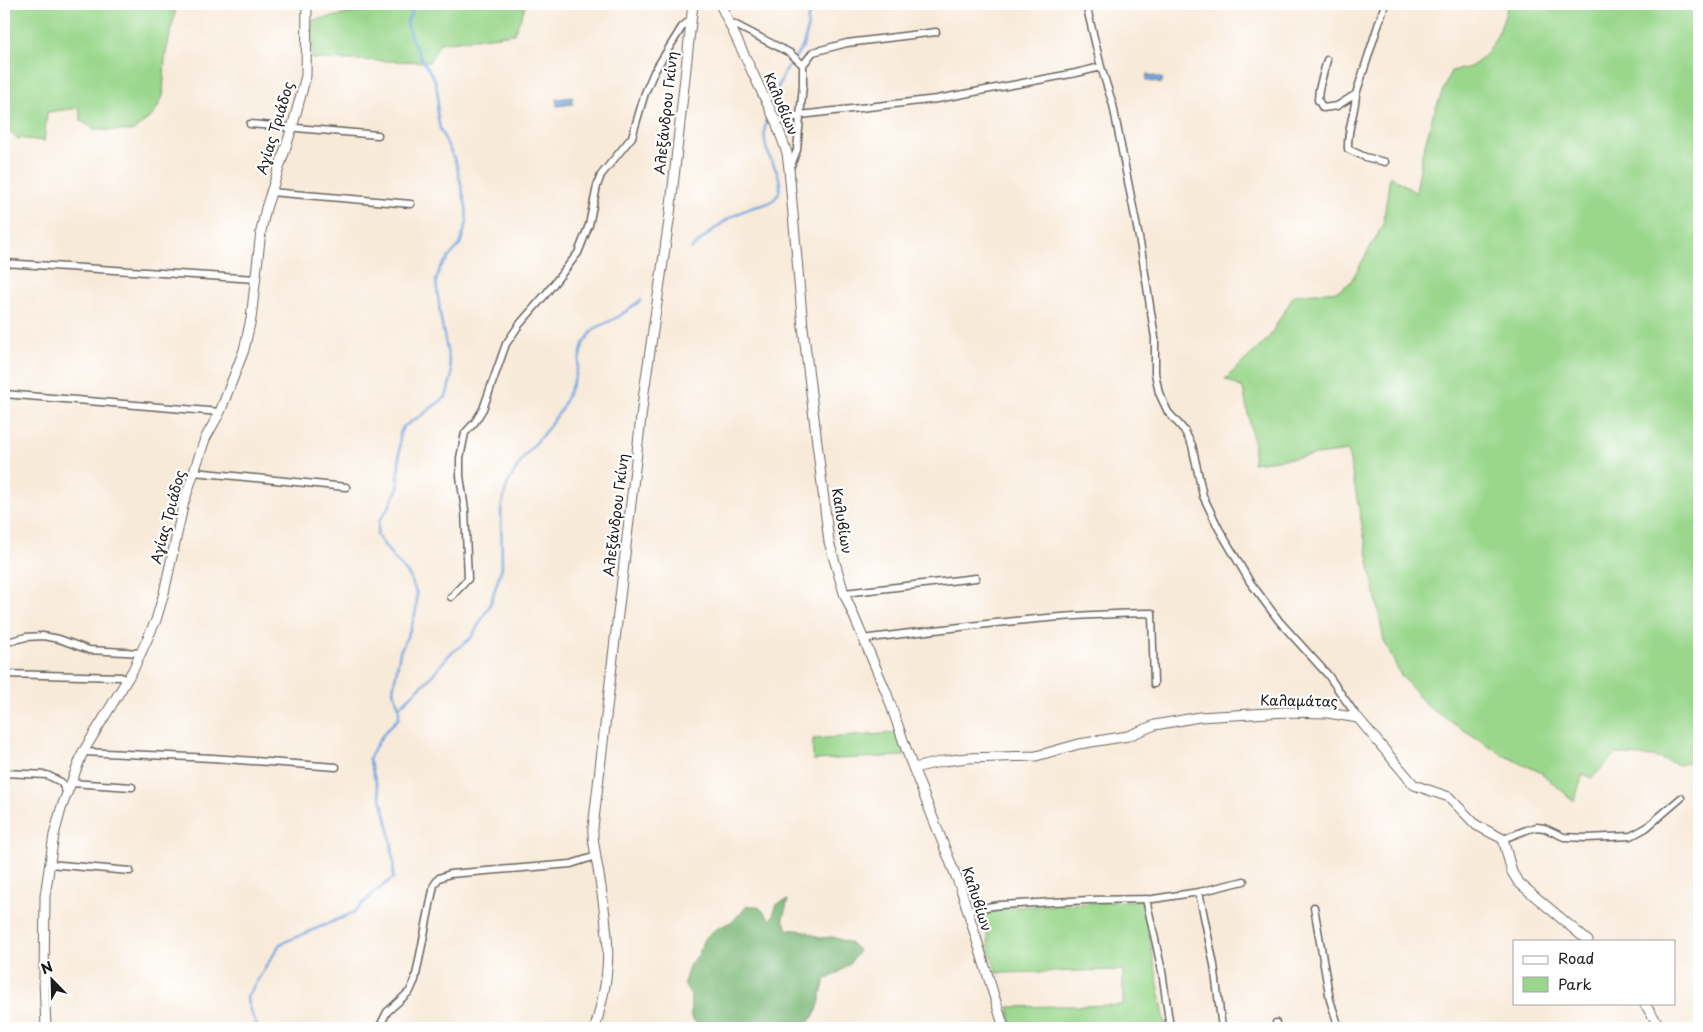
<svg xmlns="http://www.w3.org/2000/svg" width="1703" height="1032" viewBox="0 0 1703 1032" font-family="'Playpen Sans',sans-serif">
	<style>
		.green { fill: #9ad78c; stroke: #5b7a54 }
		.forest { fill: #7bb878; stroke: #4c6a4a }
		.water { fill: #73a6df; stroke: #48617e }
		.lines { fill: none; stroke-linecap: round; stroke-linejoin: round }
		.stream { stroke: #73a6df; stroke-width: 2.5 }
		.street-casing { stroke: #69645e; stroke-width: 9 }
		.secondary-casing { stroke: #69645e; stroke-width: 11 }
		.street { stroke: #fff; stroke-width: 6 }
		.secondary { stroke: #fff; stroke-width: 9 }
		.labels { text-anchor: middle; stroke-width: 4.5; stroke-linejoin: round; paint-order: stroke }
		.street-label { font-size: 14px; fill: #1c1c1c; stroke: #fff }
	</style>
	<rect width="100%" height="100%" fill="#fff"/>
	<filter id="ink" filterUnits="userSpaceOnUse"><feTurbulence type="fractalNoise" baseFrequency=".02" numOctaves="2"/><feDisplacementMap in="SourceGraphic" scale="10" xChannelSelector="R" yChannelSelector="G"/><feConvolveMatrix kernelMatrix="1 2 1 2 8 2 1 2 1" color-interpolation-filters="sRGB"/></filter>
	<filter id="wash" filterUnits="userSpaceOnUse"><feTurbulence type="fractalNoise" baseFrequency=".0096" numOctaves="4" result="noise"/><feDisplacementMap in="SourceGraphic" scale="20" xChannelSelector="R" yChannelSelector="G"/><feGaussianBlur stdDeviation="1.12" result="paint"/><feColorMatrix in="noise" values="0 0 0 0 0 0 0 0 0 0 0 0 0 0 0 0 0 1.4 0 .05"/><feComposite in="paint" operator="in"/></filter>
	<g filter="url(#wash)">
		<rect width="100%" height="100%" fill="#f8ead9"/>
		<path class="green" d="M10,4H177L165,57L163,96L154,114L133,131L96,130L81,121L79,108L47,112L44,141L17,138L4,128V30Z
			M394,4H507L525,7L514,34L440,43L429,62L312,59L313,20L383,8Z
			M1508,4H1699V326L1695,329L1699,337V758L1680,765L1654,757L1616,754L1592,778L1583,774L1574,801L1540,772L1505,756L1429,708L1400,674L1384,641L1348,451L1253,463L1254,445L1243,388L1225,379L1268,339L1294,295L1338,291L1350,283L1383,225L1390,176L1416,193L1422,155L1433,115L1451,71C1456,70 1462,69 1467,68C1490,60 1503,25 1508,4Z
			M896,733L905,756L813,760V739Z
			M1143,900L1166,1028H1013L1008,1007L1123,1005V970L997,973L990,952L984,916L1000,908Z"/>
		<path class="forest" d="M788,900L783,918L787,929L806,931L819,938L833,937L850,943L859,951C850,965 840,973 825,980C818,1002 822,1013 801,1028H701L691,1018V996L684,983L690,964L699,954L703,940L716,929L733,921L747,906H758L771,920L777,904Z"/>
		<path class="water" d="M1147,74L1163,79L1161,84L1146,80Z
			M572,97L573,104L557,106L556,99Z"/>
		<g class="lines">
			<path class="stream" d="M771,104L784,73L802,48L807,33L808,17L818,4
				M691,249C709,233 725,218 748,209C758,205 773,205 778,194C786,179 769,161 766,147C763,135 765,123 768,112
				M399,707L429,679L449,655L471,638L490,605L502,567L501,509L507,485L523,458L545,432L561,410L575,378L583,344L594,329L618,317L641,300
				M257,1028C255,1017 247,1009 247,997L280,944L353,913L375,892L393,878C396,838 380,797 369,759C376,743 385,730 399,718V707L393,690L400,652L411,628L416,611L417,594L409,575L392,556L377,535L379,521L389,507L398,488L400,434L403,427L422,415L446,397L452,375L441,320L436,281L440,268L460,244L467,222L466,206L456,163L440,129L437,113L438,96L435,80L421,58L410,35L407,21L417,4"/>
		</g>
	</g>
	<g filter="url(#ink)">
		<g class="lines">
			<g class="street-casing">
				<path id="street" d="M1086,4L1101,67L1113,105L1141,248L1155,338V373L1159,393L1168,412L1184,430L1192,445L1203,496L1219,529L1250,582L1280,622L1328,675L1358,718
					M728,21L790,53L803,65
					M1327,60L1319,89L1318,100L1323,108L1337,106L1356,94L1385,4
					M1356,94C1355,114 1347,128 1348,149L1365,157L1385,162
					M776,122L800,115L937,99L1076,73L1101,67
					M250,124L378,135
					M790,168L797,150L803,85V65L813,52L847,43L936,32
					M270,192L411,204
					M4,263L256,279
					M4,394L220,412
					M194,472L346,487
					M844,593L976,578
					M451,597L468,579L465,510L460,476V458L465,433L475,422L483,409L506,344L519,325L545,295L578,253L589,225L597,186L601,175L632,137L645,93L654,72L682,27L691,19
					M863,639C959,627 1055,614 1152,613L1154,684
					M4,643L26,637L43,636L59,639L89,650L142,653
					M4,674L121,677L127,681
					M83,752L212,758L336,767
					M4,773L47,775L61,782L67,793
					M71,783L132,787
					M1503,839L1529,829L1537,827L1544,828L1564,837L1587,838L1631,836L1646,828L1681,798
					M49,864L130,871
					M1199,892L1214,965L1222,1028
					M1146,899L1162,971L1170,1028
					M1314,907L1330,1000L1339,1028
					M967,910L1000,905L1089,900L1153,899L1199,892L1244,881
					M379,1028L387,1012L410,991L415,980L434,885L439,878L450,874L571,864L596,856
					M1276,1028V1023"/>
			</g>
			<g class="secondary-casing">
				<path id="secondary" d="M720,4L776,122L787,153L789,169L803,327L829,542L844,593L887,694L910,760L961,889L1004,1028
					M914,768L944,761L967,758L1036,756L1079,744L1128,736L1155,725L1199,717L1285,712L1328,713L1358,718L1414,785L1449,797L1476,825L1503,839L1512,872L1518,882L1588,941
					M1644,1003L1661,1028
					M46,1028L44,980L45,896L54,835L61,809L83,752L133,670L156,620L164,593L184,502L205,439L220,412L244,350L251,319L261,231L266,208L292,128L306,76L307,4
					M595,1028C605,992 611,964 606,926C604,903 600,880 596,858C595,847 592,839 593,828L644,392L670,214L693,4"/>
			</g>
			<use href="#street" class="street"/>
			<use href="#secondary" class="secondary"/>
		</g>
	</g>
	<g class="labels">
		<g class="street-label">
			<text transform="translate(781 104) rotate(67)" y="5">Καλυβίων</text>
			<text transform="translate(666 113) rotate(-84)" y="5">Αλεξάνδρου Γκίνη</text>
			<text transform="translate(275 128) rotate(-73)" y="5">Αγίας Τριάδος</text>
			<text transform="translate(616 515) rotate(-83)" y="5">Αλεξάνδρου Γκίνη</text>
			<text transform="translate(168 517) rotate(-75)" y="5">Αγίας Τριάδος</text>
			<text transform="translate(842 521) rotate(81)" y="5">Καλυβίων</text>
			<text transform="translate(1299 701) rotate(1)" y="5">Καλαμάτας</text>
			<text transform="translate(977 899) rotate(72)" y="5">Καλυβίων</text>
		</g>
	</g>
	<rect width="1703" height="1032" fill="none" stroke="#fff" stroke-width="20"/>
	<rect x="1513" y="940" width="162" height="65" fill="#ffffff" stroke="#a4a4a4"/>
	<rect x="1523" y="956" width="25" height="8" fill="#ffffff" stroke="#a4a4a4"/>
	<text x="1558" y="964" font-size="15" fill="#1c1c1c">Road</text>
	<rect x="1523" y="977" width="25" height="15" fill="#9ad78c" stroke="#a4a4a4"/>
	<text x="1558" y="990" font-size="15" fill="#1c1c1c">Park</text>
	<g transform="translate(52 980) rotate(337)" stroke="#ffffff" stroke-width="4" paint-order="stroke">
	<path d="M0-4L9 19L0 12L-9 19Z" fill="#1c1c1c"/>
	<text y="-8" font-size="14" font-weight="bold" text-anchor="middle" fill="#1c1c1c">N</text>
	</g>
</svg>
